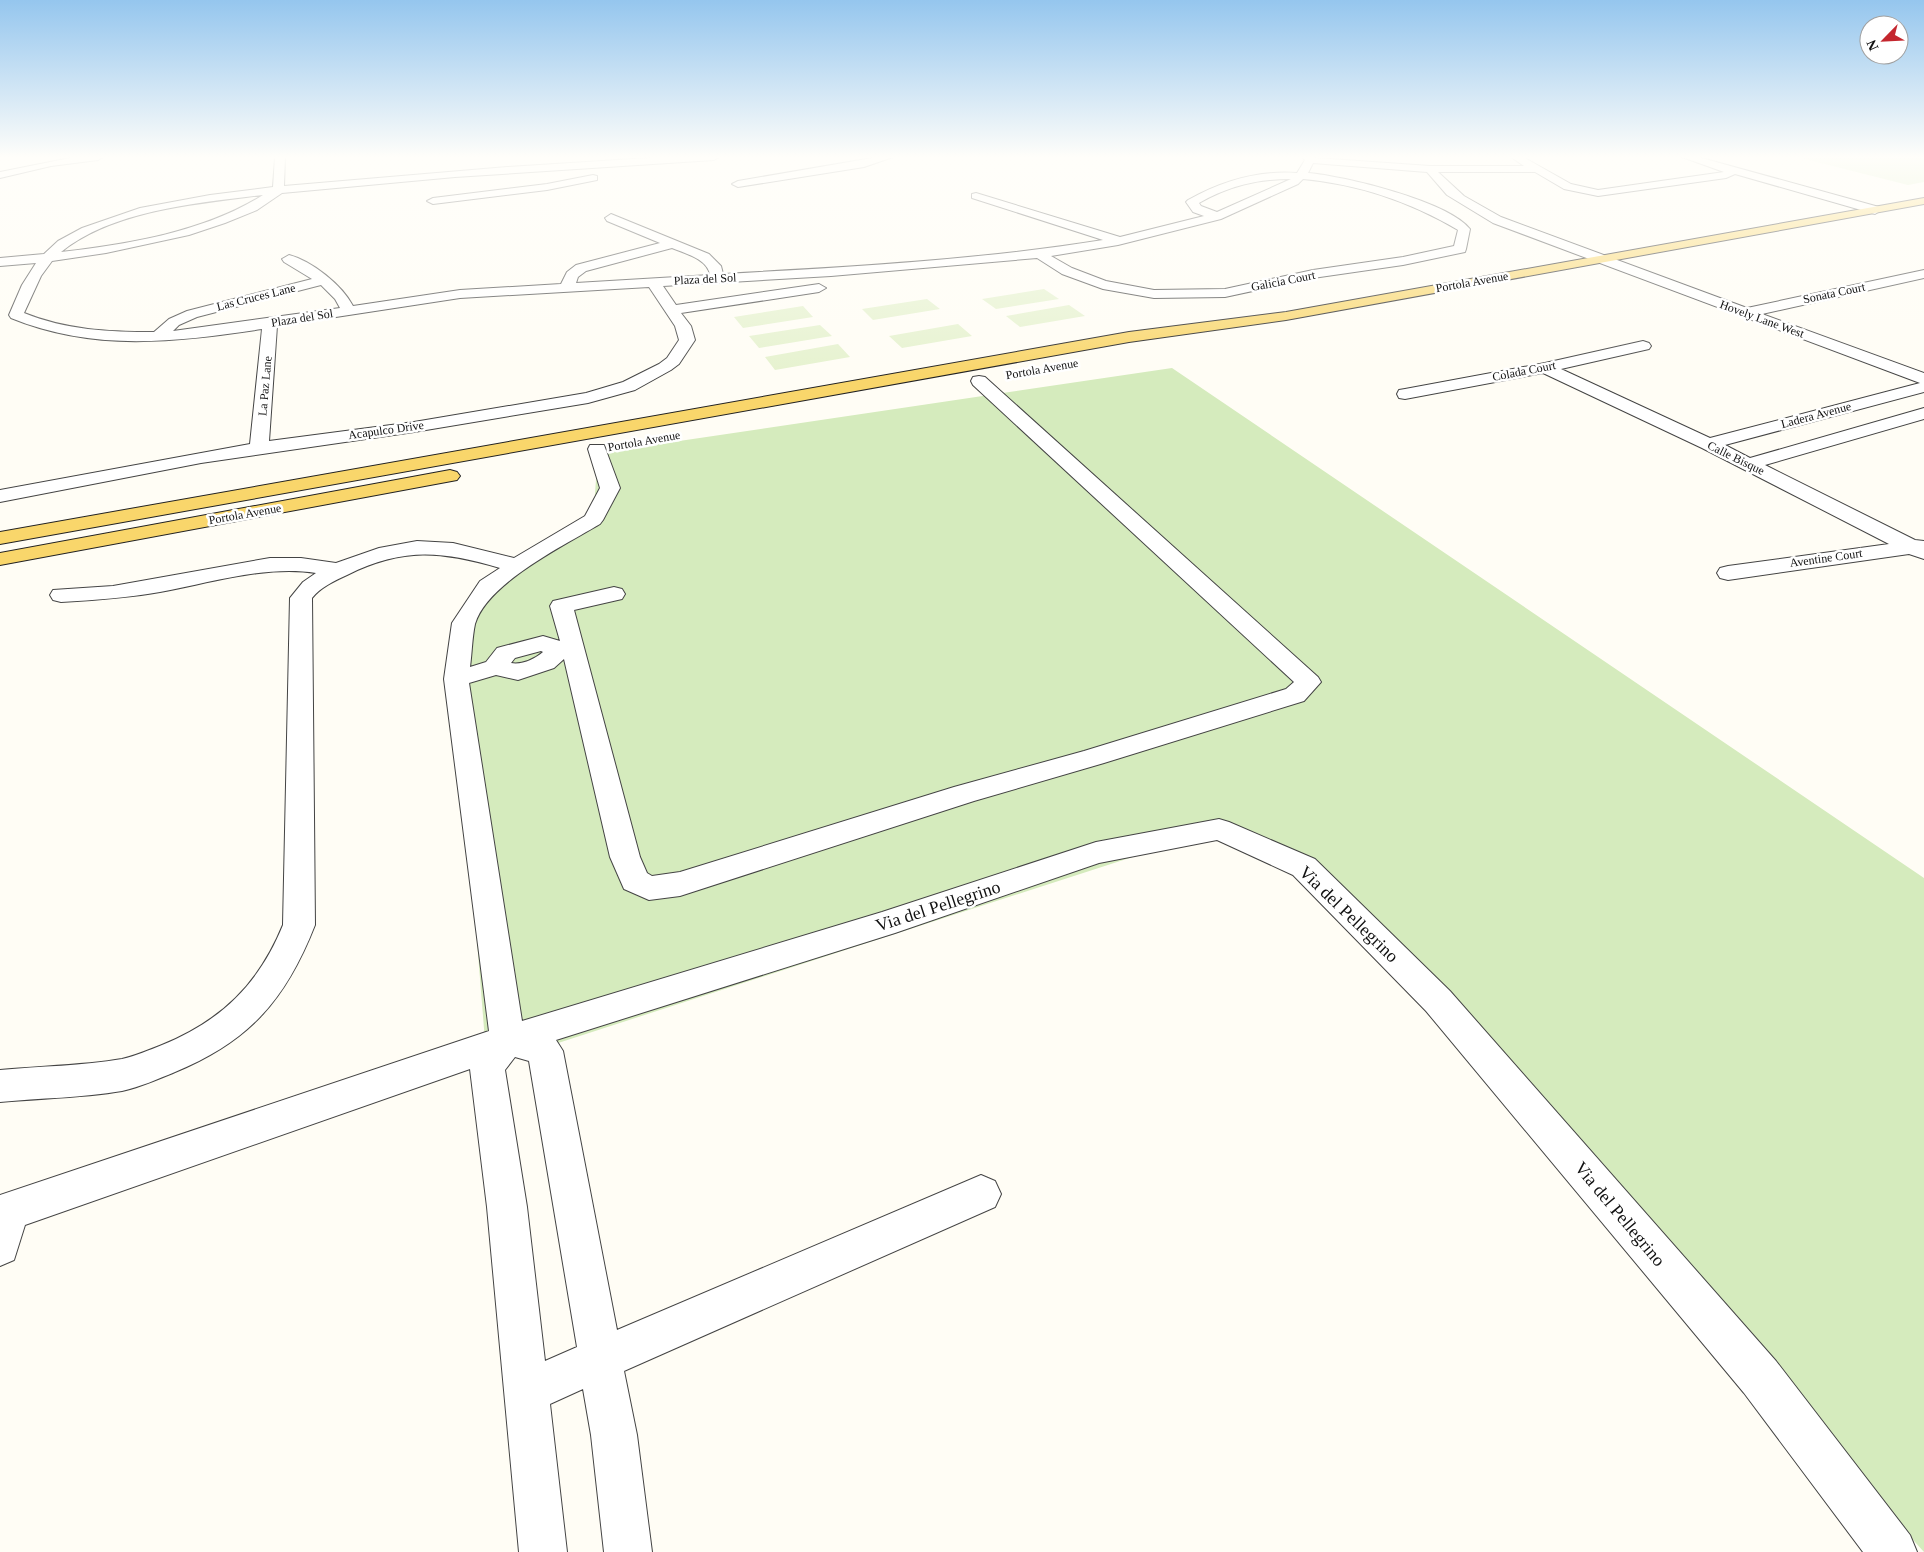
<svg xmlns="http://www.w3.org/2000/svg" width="1924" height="1552" viewBox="0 0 1924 1552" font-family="'Times New Roman',serif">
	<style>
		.green { fill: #d5ebbd }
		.pitch { fill: #e6f2cf }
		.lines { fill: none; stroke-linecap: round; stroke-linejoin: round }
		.minor-casing { stroke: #444; stroke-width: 2 }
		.major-casing { stroke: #222; stroke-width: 2 }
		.minor { fill: #fff; fill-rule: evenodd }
		.major { fill: #f9d66b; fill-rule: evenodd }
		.labels { text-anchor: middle; stroke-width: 5; stroke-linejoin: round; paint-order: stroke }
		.far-street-label { font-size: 12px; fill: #111; stroke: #fff }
		.near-street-label { font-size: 18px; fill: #111; stroke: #fff }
	</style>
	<rect width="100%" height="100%" fill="#fffdf5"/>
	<path class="green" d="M1797,157H1924V182L1908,185Z
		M1172,368L1924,878V1552L1304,867L1219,829L487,1066L456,679L488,586L593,520L598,453Z"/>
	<path class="pitch" d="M1044,289L1059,299L996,309L982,299Z
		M927,299L940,309L873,320L862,309Z
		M1069,305L1085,316L1020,327L1006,316Z
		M803,306L813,317L743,328L734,317Z
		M958,324L972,336L902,348L889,336Z
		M820,325L832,336L759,348L749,336Z
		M838,344L850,357L775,370L765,357Z"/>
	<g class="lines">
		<g class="minor-casing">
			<path id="minor" d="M75,157H103L98,160L51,166L0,178V172Z
				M275,157H285L284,186L507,167L664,157H719L714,160L455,177L282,193L257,210L225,223L189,235L106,253L52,261L41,276L24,313C66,330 109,332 154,332L169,319L187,311L312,279L284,262L282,259L289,255C312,261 342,285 353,306L460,290L561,284L567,272L576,265L660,243L607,221L605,218L611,214L709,254L721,266L723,274C850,267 978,260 1103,240L972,198V194L976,193L1120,237L1204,216L1193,212L1186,202L1188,200C1222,181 1258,170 1297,173L1305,160L1302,157L1430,166H1524L1511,157H1523L1571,184L1598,190L1724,172L1682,157H1698L1879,207L1881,210L1875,214L1735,174L1726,178L1598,196L1564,189L1535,172H1438L1464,196L1501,217L1747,308L1924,270V278L1762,314L1924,373V392L1725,445L1750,458L1924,408V419L1765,465L1915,540L1924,541V559L1909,554L1728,580L1720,578L1717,573L1720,568L1728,566L1889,544L1702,448L1543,373L1405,399L1399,398L1397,394L1399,390L1405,389L1545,363L1643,341L1649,343L1651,346L1649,349L1561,369L1710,438L1920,383L1493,223L1447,195L1427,172L1313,163L1308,173C1344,176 1448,201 1470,229L1466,249L1465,252L1403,265L1313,278L1225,297L1154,298L1103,289L1062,274L1037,258L831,276L663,286L676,305L819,284L826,288L819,292L681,313L691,326L695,340L679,364L671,370L635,390L588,403L414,432L201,463L0,502V490L250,444L262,329C175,342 94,352 11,318L9,315L22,285L36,263L0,266V258L44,254L58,241L82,228L140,208L210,195L273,187ZM1291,179L1217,212L1201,206L1199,203C1229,186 1257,179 1291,179ZM1303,179C1358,184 1411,202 1458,230L1454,246L1403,257L1313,270L1225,289L1154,290L1106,281L1072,268L1051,256L1118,245L1221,219L1298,184ZM263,195C204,232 129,244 61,252C113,210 199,203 263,195ZM672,248C684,253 708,259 710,275L576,283L578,277L586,271ZM321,285L335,299L340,308L173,331L179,325L197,317ZM649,287L675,326L679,340L667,358L659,364L623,382L586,393L414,422L269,441L277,326L460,298Z
				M878,157H893L864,167L738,187L732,184L738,181Z
				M593,175L597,176V180L547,190L433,204L427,201L433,198L547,184Z
				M979,376L985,377L1318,677L1321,682L1304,701L1104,763L974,801L680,896L649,900L624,889L610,857L564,659L554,668L518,680L496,675L469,683L522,1021L882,912L1096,842L1219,819L1229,822L1315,859L1450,991L1776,1361L1910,1535L1917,1552H1863L1744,1393L1426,1011L1293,875L1217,840L1099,863L895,933L556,1040L563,1051L617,1330L981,1175L995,1181L1001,1194L995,1207L624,1371L637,1435L652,1552H604L591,1435L583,1389L550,1404L567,1552H519L487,1207L470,1069L25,1225L14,1260L0,1266V1195L489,1031L444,679L452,623L480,581L500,568C441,551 404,547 347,575C334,581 321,587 312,598L315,925C286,999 250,1041 175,1072C158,1079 140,1087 122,1091C82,1098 40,1098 0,1102V1070C41,1066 82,1066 122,1059C136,1056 149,1050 162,1045C221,1021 259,984 283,925L290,598L303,582L316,573C265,565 210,583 160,592C127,598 95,600 61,602L53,600L50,595L53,590L113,586L270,558H301L336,563L379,548L417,541L453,543L514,558L585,516L600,488L588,449L590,445H604L620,488L603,520L600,524C565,545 487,583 475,624C472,638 472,653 470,667L486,662L497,648L543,636L560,641L550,606L553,601L614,587L622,589L625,594L622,599L574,610L640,857L647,873L652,876L680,872L954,787L1084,751L1286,689L1294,682L973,385L971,381L973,377ZM541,651L543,652C535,659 522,665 511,663L515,658ZM515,1057L529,1061L577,1347L545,1361L527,1207L505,1070Z"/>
		</g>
		<g class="major-casing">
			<path id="major" d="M1924,198V204L1286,320L1129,342L0,544V532L1129,332L1286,312Z
				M450,470L457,472L460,476L457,480L0,565V553Z"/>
		</g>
		<use href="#minor" class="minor"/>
		<use href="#major" class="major"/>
	</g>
	<linearGradient id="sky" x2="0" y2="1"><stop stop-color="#95c6ee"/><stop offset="0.42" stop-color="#fffefa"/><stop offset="1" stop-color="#fffefa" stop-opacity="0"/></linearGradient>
	<rect width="1924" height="374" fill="url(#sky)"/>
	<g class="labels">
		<g class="far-street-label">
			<text transform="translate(705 279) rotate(-3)" y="4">Plaza del Sol</text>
			<text transform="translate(1283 281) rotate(-11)" y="4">Galicia Court</text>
			<text transform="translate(1472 282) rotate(-10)" y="4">Portola Avenue</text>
			<text transform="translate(1834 293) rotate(-12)" y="4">Sonata Court</text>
			<text transform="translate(256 297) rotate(-14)" y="4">Las Cruces Lane</text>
			<text transform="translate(302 318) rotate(-9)" y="4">Plaza del Sol</text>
			<text transform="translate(1762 319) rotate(20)" y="4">Hovely Lane West</text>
			<text transform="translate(1042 369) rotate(-10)" y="4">Portola Avenue</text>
			<text transform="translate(1524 371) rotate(-11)" y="4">Colada Court</text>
			<text transform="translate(265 386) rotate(-85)" y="4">La Paz Lane</text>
			<text transform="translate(1816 415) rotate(-15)" y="4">Ladera Avenue</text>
			<text transform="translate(386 430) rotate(-8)" y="4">Acapulco Drive</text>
			<text transform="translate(644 441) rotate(-10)" y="4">Portola Avenue</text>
			<text transform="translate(1736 458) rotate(26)" y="4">Calle Bisque</text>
			<text transform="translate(245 514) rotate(-10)" y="4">Portola Avenue</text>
			<text transform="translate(1826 558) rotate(-8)" y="4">Aventine Court</text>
		</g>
		<g class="near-street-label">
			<text transform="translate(938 906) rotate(-18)" y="6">Via del Pellegrino</text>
			<text transform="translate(1349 914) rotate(44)" y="6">Via del Pellegrino</text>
			<text transform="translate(1620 1214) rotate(50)" y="6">Via del Pellegrino</text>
		</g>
	</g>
	<g transform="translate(1884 40) rotate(246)"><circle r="24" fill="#ffffff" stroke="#a0a0a0"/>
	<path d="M0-4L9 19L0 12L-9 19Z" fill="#c4262e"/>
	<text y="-8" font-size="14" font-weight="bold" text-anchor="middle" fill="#111111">N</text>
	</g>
</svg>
